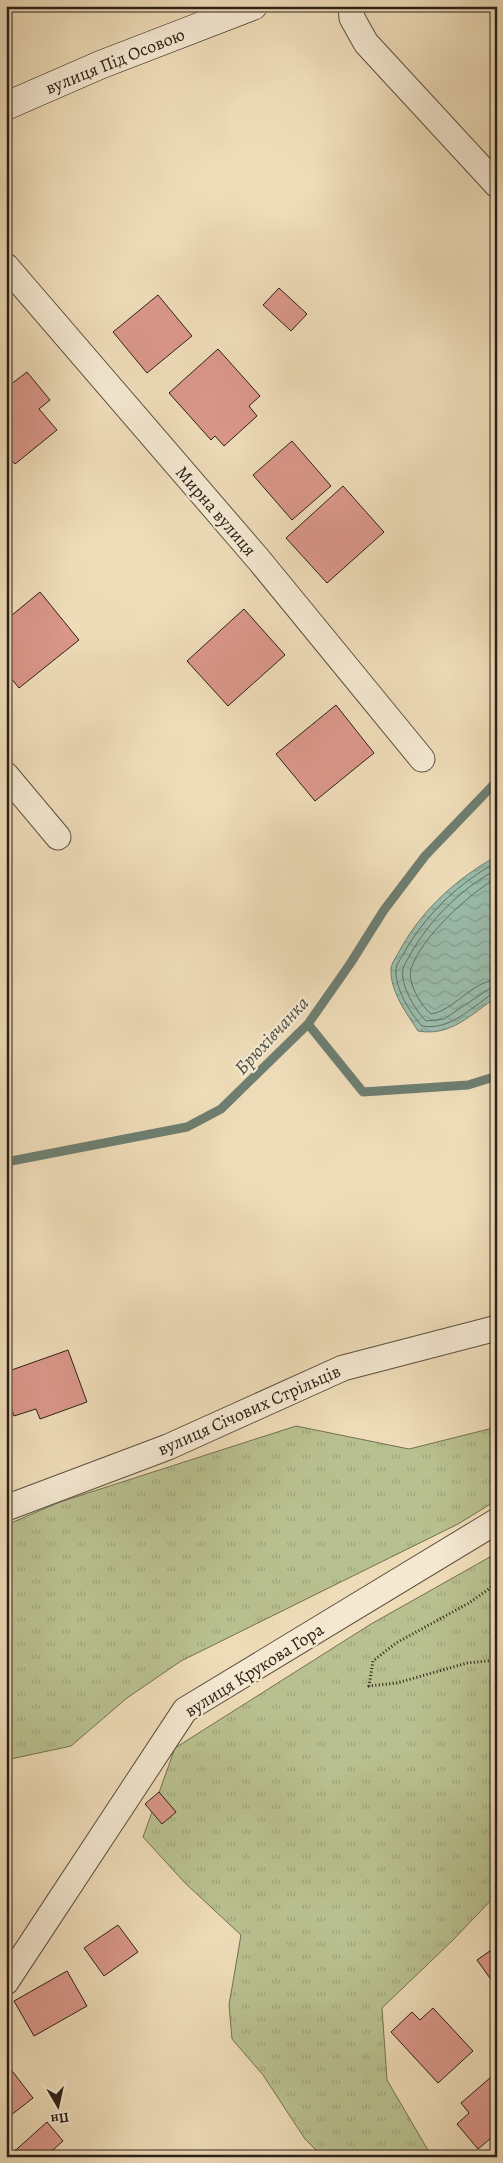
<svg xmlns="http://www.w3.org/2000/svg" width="503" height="2163" viewBox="0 0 503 2163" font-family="Alegreya,serif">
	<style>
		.grass { fill: url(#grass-tufts); stroke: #727054 }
		.water { fill: url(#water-waves); stroke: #6e7e70 }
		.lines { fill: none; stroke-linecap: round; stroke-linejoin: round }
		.shore { stroke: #636e62; stroke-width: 1 }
		.stream { stroke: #6e7e70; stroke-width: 9 }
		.building { fill: #da978a; stroke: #2c2018 }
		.street-casing { stroke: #5c4f40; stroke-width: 27 }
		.secondary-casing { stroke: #2c2018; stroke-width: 29 }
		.path { stroke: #2c2018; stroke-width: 3; stroke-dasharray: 1 2.5; stroke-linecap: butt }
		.street { stroke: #f4e8d1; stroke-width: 25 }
		.secondary { stroke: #f4e8d1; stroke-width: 28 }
		.labels { text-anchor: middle; stroke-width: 4.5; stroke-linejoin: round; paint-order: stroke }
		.street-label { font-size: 18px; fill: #2c2018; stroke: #f4e8d1 }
		.water-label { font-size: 19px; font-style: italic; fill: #4d4f44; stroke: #f4e8d1 }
	</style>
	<defs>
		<pattern id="grass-tufts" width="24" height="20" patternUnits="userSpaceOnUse" patternTransform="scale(1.25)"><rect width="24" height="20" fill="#b9c08f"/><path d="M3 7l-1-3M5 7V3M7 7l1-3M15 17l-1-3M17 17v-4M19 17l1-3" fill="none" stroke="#9fa57b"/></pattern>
		<pattern id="water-waves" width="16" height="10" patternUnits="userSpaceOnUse" patternTransform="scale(1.25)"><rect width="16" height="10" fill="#9abcab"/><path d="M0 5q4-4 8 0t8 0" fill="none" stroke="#85a192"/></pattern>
	</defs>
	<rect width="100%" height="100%" fill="#eedcb8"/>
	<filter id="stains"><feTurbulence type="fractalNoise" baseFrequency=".004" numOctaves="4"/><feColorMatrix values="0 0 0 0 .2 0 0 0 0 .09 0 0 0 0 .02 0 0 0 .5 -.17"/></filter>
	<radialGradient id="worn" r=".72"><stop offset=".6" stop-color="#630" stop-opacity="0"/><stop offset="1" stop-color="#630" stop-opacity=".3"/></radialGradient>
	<path class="grass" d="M296,1426L409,1449L497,1427V1500L458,1524L181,1661L127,1698L71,1746L6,1760V1525L60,1502Z
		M497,1553V1894L453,1940L382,2008L387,2080L432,2157H323L305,2139L263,2075L232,2039L229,2005L241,1935L185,1883L143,1837L175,1748L371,1624Z"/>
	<path class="water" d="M497,856V997C471,1014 451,1037 418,1031C406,1012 390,992 391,968C392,962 398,954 401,948C423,909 457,878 497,856Z"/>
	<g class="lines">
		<path class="shore" d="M497,862C459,883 427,913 405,951C403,956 397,963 396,968C394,987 410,1013 422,1026C449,1031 471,1008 492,994L497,993
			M497,869C461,889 430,919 410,955C408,959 404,965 403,969C400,985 415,1010 426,1021L444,1019L489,989L497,987
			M497,878C469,893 420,939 411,969C407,982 421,1006 431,1014C455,1010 473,980 497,980"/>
		<path class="stream" d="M308,1024L363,1092L468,1085L497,1076
			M6,1162L187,1127L221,1109L308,1024L350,964L384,910L425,856L497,781"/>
	</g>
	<path class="building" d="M279,288L307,314L291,331L263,305Z
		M158,295L192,336L147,373L113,332Z
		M218,349L260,396L249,406L257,416L224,446L215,436L211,440L169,393Z
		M27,372L50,400L39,409L57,430L15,464L6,454V388Z
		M292,441L331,486L292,520L253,475Z
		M343,486L384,532L327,583L286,538Z
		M40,592L79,640L19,688L6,672V620Z
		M244,609L285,655L228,706L187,661Z
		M336,705L374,753L315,801L276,754Z
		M68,1350L87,1402L40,1419L36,1409L14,1416L6,1395V1372Z
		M159,1792L176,1812L162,1824L145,1804Z
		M118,1925L138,1952L104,1976L84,1948Z
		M497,1946V1988L477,1960Z
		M67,1971L87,2006L34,2036L14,2001Z
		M433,2008L473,2051L438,2083L391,2032L412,2012L420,2020Z
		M6,2063L33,2098L6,2119Z
		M490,2078L497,2087V2133L478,2149L457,2124L469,2113L461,2103Z
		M47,2122L63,2141L45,2157H8Z"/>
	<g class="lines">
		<g class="street-casing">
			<path id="street" d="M351,6L352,18L366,43L497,185
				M6,266L259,560L422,759
				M6,775L58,837
				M6,1508L168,1447L343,1368L497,1328
				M6,1982L185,1710L497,1521"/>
		</g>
		<g class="secondary-casing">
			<path id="secondary" d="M6,106L100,65L253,6"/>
		</g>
		<path class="path" d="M497,1583L469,1603L396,1643L373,1661L369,1686L397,1683L467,1663L497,1660"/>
		<use href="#street" class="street"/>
		<use href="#secondary" class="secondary"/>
	</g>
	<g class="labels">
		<g class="street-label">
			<text transform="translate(115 61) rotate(-22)" y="6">вулиця Під Осовою</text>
			<text transform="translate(216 511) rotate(49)" y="6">Мирна вулиця</text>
			<text transform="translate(249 1410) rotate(-24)" y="6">вулиця Січових Стрільців</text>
			<text transform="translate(254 1670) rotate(-32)" y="6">вулиця Крукова Гора</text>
		</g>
		<g class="water-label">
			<text transform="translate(271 1035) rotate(-47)" y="7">Брюхівчанка</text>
		</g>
	</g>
	<rect width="503" height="2163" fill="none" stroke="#eedcb8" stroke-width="25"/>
	<rect x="8" y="8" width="488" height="2148" fill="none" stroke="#2c2018" stroke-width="2.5"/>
	<rect x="12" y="12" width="478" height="2138" fill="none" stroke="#2c2018"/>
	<g transform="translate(58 2106) rotate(171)" stroke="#f4e8d1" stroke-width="4" paint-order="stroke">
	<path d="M0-4L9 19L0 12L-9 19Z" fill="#2c2018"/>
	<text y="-8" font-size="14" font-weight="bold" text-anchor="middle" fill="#2c2018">Пн</text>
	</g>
	<rect width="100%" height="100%" filter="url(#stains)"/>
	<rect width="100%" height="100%" fill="url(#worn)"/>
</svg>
